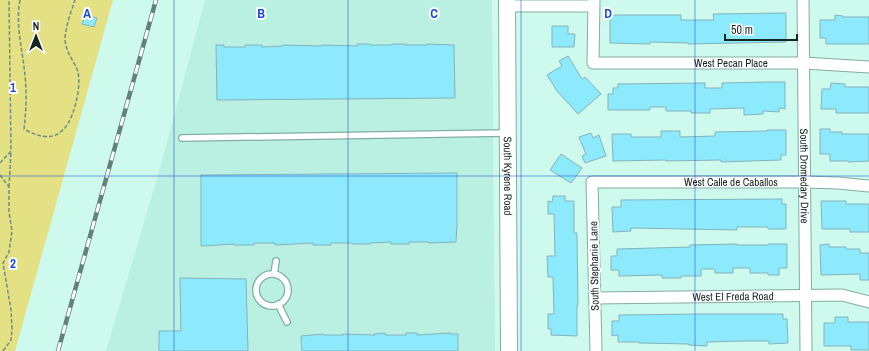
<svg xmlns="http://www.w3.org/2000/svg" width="869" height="351" viewBox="0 0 869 351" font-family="'Archivo Narrow',sans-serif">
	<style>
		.built { fill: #b9f0e1 }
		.green { fill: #e4e184 }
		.building { fill: #8ceafc; stroke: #85b2bb }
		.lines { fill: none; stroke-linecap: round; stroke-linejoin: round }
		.lane-casing { stroke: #82aea2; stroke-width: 8 }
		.street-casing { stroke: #82aea2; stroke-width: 13 }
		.secondary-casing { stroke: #82aea2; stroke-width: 18 }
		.path { stroke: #6d8d84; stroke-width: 1.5; stroke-dasharray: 4 2; stroke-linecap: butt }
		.lane { stroke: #fff; stroke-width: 5.5 }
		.street { stroke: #fff; stroke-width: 11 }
		.secondary { stroke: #fff; stroke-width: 16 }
		.rail-casing { stroke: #648179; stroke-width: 4.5 }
		.rail { stroke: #fff; stroke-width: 3; stroke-dasharray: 9; stroke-linecap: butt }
		.grid { fill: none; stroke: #1d4ed8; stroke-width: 1; stroke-opacity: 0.55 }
		.labels { text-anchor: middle; stroke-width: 4; stroke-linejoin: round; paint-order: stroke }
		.street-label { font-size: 11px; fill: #142621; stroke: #fff }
		.grid-label { font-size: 13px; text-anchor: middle; font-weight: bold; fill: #1d4ed8; stroke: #fff; stroke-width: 4; stroke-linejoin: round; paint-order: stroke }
	</style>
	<rect width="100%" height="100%" fill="#cdfaed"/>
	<path class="built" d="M205,0H492L495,351H106L161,165Z"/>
	<path class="green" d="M0,0H113L15,351H0Z"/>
	<path class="building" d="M786,13V42L688,44V43L650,42V44L610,43V15H681V20H714L713,14Z
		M85,15L97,18L94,27L82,24Z
		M835,15L843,16V17H869V44H826V38H820V20H835Z
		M552,26H568V34H575L574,47H552Z
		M357,44H370V45H392V44H406V45H427V44L454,45L455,98L217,100L216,45H224V47H245V45H262V47L283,46V45L322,46V45L357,46Z
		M568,56L582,79L585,77L601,94L578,114L557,91L547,75L562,66L559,61Z
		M766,82H785V109L779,108V112L763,111V114L744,115V108L710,109V113H691V111H666V107H650V110H608V94H613V88H618V84L705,83V88H722V83Z
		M831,83L845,84V87H869V113H836V109H821L822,89H830Z
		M820,129H830V132H842V134H869V161L848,162V161H830V154H820Z
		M767,130H786V155H781V160L721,162V160L666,161V160L613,161L612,134H631V137H661V131H680V137L715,136V132L767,131Z
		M591,133L593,138L599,135L606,156L585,163L582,156L586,154L579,137Z
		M561,154L582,168L571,183L550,170Z
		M457,173V224L456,242L429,243V242H409V244H391V242L370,243V244H352V243H331V245H313V243L275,245V243H254V245H234V244L201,246V175Z
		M553,196H565V201H574V233H577L578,305H577V336L551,335V329H548V314H554L553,277H548L547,256H555L554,214H548V201L552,202Z
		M782,199V204H786V229H768V227H737V230L631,228V231L613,232L612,207H621V200Z
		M821,201H846V204H869V232H850V229H822Z
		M737,244V245H768V244H787V268H779V275H768V273H750V268H733V273H715V269H701V276H681V278H662V275L619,276V270H611V256H617V249L690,247V245Z
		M829,244V247H846V249H860V253H869V280H860V274L821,275L820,245Z
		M180,278L246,279L248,351H159V331H181Z
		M697,314H783V319H787L788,343L769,344V341H744L707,342V346L689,345V344L639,343V342H618V335L612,336V321H619V315Z
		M835,317H848V322H869V350H851V346H824V323H835Z
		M385,333V335H406V333H417V335L450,333V334H458V351H302L301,336L323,334V335H343V334L375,335L374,334Z"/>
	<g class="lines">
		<g class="lane-casing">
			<path id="lane" d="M182,138L507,133
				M274,274L276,261
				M256 290a16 16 0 1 1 32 0a16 16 0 1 1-32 0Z
				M278,304L287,322"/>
		</g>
		<g class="street-casing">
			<g id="street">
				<path id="s1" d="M594,0L593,63H804L869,67"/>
				<path id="s2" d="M803,0L806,351"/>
				<path d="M507,6H593"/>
				<path id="s3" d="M595,298L842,295L869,302"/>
				<path id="s4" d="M596,351L592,182H805L838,183L869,186"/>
			</g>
		</g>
		<g class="secondary-casing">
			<g id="secondary">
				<path id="s5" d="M507,0L509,351"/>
			</g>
		</g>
		<path class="path" d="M20,0C15,26 23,51 25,76C27,94 26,111 24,129C52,145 67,135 75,106C78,95 80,83 78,72C74,60 65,52 65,38C66,25 71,12 75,0
			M0,163L11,151L9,0
			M0,175L9,187V212L12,231L9,252L3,263L11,310L12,329L11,340L3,351
			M9,187L11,151"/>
		<use href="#lane" class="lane"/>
		<use href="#street" class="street"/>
		<use href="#secondary" class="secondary"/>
		<g class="rail-casing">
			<path id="rail" d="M58,351L156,0"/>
		</g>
		<use href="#rail" class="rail"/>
	</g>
	<path class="grid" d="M174,0V351M348,0V351M521,0V351M695,0V351M0,176H869"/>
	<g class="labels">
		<g class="street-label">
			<text dy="4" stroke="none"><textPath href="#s1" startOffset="201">West Pecan Place</textPath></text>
			<text dy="4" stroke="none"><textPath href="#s5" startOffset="176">South Kyrene Road</textPath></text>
			<text dy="4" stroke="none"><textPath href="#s2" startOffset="176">South Dromedary Drive</textPath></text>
			<text dy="4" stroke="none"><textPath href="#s4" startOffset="308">West Calle de Caballos</textPath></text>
			<text transform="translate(594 266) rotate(-91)" y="4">South Stephanie Lane</text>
			<text dy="4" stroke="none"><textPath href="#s3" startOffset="138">West El Freda Road</textPath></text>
		</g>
	</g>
	<g class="grid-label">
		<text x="87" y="18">A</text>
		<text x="261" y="18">B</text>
		<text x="434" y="18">C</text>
		<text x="608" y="18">D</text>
		<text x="13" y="92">1</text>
		<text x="13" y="268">2</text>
	</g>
	<g transform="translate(36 36)" stroke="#ffffff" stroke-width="3" paint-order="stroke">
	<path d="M0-3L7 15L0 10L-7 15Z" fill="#142621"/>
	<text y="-6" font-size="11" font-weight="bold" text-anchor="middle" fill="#142621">N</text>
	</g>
	<path d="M725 34v6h72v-6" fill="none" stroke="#142621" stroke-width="2"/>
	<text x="731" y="34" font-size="12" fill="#142621" stroke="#ffffff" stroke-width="3" paint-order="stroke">50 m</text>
</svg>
